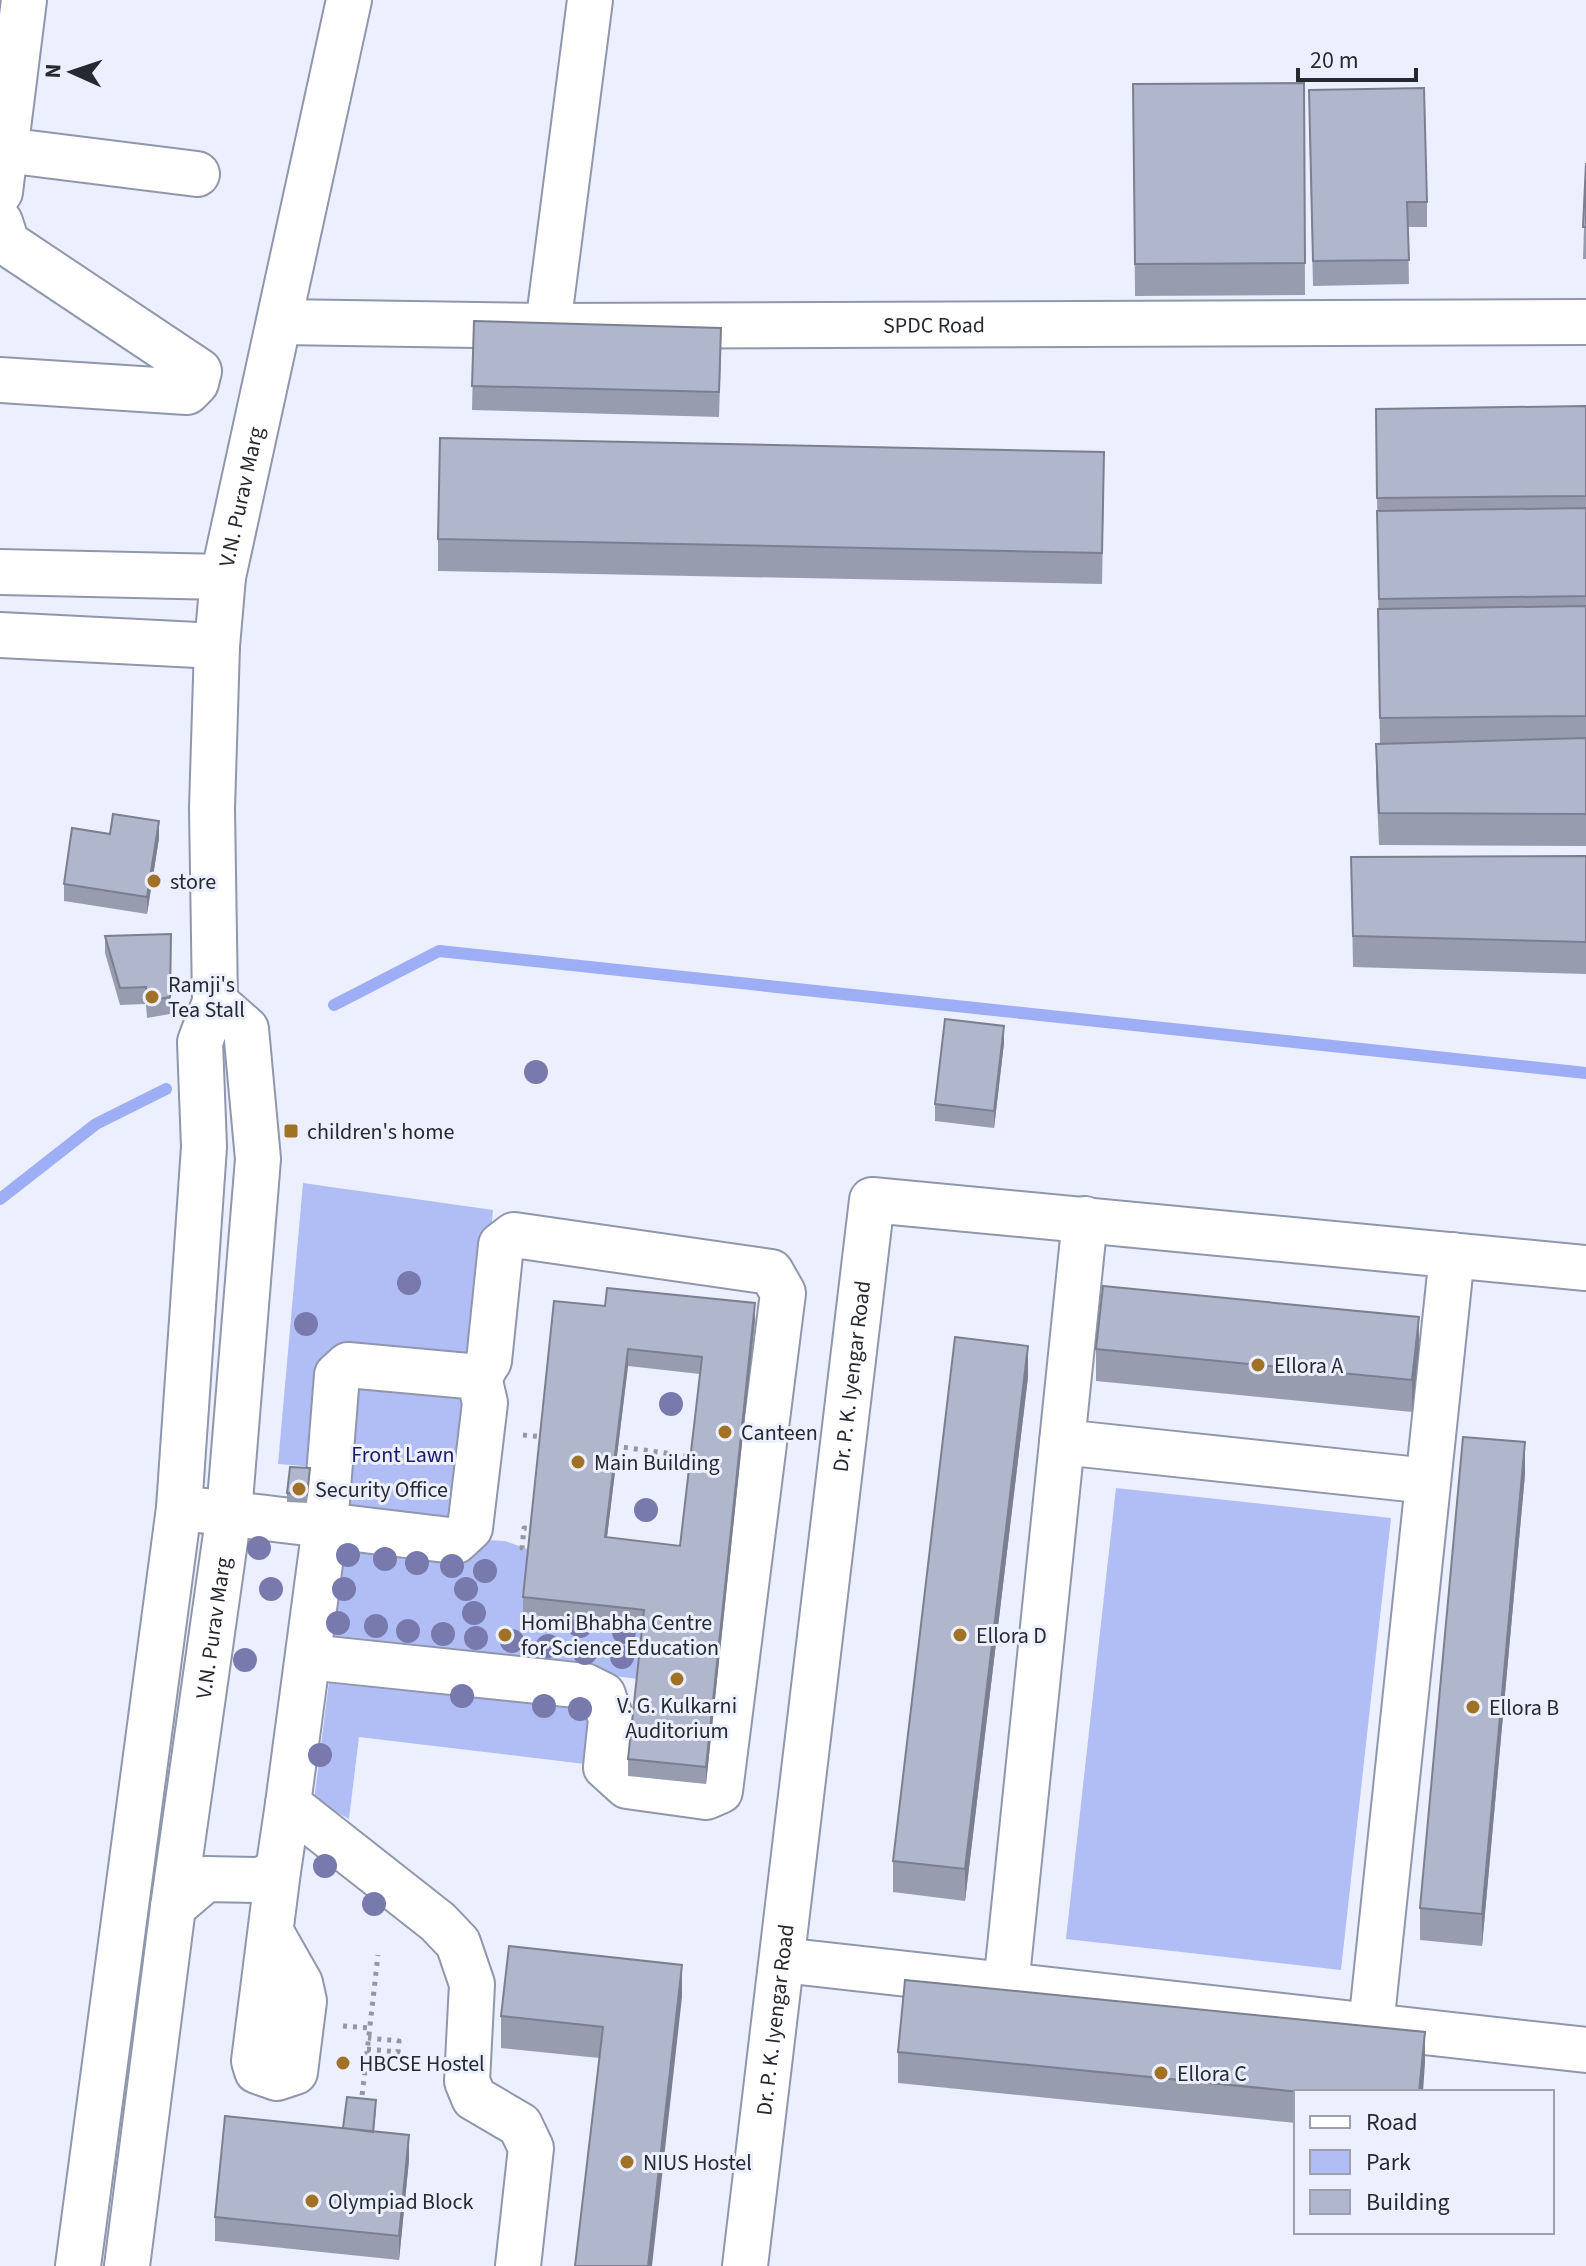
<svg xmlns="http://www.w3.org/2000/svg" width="1586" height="2266" viewBox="0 0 1586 2266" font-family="'Source Sans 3',sans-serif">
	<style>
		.green { fill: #b1bef6 }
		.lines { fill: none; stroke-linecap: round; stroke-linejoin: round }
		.stream { stroke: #9dadf6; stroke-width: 12 }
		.minor-casing { stroke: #9096ab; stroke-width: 48 }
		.path { stroke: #9497a2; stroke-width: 5; stroke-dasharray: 4 6; stroke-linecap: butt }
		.minor { stroke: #fff; stroke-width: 44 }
		.tree { fill: #787aad }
		.wall { fill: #979daf; fill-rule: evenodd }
		.shaded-wall { fill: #7b7f8f }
		.building { fill: #b0b6cc; stroke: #7b7f8f; stroke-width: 2; fill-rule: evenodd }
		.poi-dot { fill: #a17125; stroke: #ecf0fe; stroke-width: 3 }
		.labels { text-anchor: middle; stroke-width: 6; stroke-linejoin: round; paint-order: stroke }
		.street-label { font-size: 22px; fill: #272931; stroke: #ecf0fe }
		.poi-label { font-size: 22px; fill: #272931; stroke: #ecf0fe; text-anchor: start }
		.park-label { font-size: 22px; fill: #1a1a6b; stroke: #ecf0fe }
	</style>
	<rect width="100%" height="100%" fill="#ecf0fe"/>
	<path class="green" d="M303,1183L493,1210L480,1348L469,1361L337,1349L316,1467L278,1464Z
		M357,1384L461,1393L469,1400L449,1530L346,1519Z
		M1116,1488L1391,1518L1341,1970L1066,1939Z
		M486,1540L505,1541L530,1550L644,1627L639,1679L333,1643L342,1550L466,1561Z
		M330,1674L588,1701L593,1765L359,1737L349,1819L314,1800Z"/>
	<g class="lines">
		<path class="stream" d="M334,1005L439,951L1586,1073
			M0,1199L96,1124L166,1089"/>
		<g class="minor-casing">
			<g id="minor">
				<path d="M5,150L197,174"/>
				<path d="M0,192L24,0"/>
				<path d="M0,222L7,243L199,371L196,383L187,392L0,380"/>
				<path id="s1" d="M280,322L548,326L1586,322"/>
				<path d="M548,326L590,0"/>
				<path d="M0,572L223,577"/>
				<path d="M0,635L217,646"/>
				<path d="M1062,1442L1428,1481"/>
				<path d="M179,1508C271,1518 363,1530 456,1541L470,1528L485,1403L479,1377L348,1365L337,1375L325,1526L288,1804L438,1922L458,1943L472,1984L467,2081L474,2098L520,2125L531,2148L518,2266"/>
				<path d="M308,1657L585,1686L603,1695L611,1719L606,1767L627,1786L706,1797L720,1791L783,1293L771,1272L514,1235L501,1245L489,1361L479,1377"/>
				<path d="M173,1907L206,1879L260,1880L278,1871L288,1804"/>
				<path d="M271,1932L300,1983L304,2001L295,2072L277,2078L257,2071L254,2061L278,1871"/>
				<path d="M782,1960L1586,2050"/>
				<path d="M1006,1986L1085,1219"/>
				<path d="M1371,2026L1452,1255"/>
				<path id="s2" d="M78,2266L179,1508L204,1147L200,1042L215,1002L212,808L217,646L223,577L349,0"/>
				<path id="s3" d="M127,2266L173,1907L229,1513L258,1159L246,1029L215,1002"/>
				<path id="s4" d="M745,2266L872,1200L1586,1268"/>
			</g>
		</g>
		<path class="path" d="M523,1435L544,1437
			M614,1446L695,1457
			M533,1550L522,1548L524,1528L535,1529
			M343,2026L369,2028
			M367,2049L398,2052L399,2041L368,2038
			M361,2105L378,1955"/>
		<use href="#minor" class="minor"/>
	</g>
	<g class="tree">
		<circle cx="536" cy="1072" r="12"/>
		<circle cx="409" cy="1283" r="12"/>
		<circle cx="306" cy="1324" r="12"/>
		<circle cx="671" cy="1404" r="12"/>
		<circle cx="646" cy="1510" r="12"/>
		<circle cx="259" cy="1548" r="12"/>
		<circle cx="348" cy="1555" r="12"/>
		<circle cx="385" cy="1559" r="12"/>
		<circle cx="417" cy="1563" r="12"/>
		<circle cx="452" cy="1566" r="12"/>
		<circle cx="485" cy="1571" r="12"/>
		<circle cx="271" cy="1589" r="12"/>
		<circle cx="344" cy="1589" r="12"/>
		<circle cx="466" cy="1589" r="12"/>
		<circle cx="474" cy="1613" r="12"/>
		<circle cx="338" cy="1623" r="12"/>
		<circle cx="376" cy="1626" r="12"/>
		<circle cx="580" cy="1626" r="12"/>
		<circle cx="408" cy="1631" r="12"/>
		<circle cx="624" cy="1632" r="12"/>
		<circle cx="443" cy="1634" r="12"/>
		<circle cx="476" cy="1638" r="12"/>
		<circle cx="512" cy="1641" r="12"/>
		<circle cx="548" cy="1646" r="12"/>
		<circle cx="585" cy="1653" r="12"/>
		<circle cx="622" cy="1657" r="12"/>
		<circle cx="245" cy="1660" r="12"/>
		<circle cx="462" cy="1696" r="12"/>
		<circle cx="544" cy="1706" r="12"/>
		<circle cx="580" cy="1709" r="12"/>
		<circle cx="320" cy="1755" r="12"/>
		<circle cx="325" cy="1866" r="12"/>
		<circle cx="374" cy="1904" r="12"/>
	</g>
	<path class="wall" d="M1304,83L1305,295L1135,296L1133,84Z
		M1309,115L1427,202V227H1408L1409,284L1313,286Z
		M1586,163V259H1583Z
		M474,321L721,353L719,417L472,410Z
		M1586,406V846L1379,845L1376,776V744H1380L1376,409Z
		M1104,484L1102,584L438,571V539Z
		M110,834L159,838L147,914L64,901V884Z
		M1586,856V974L1353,967L1351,857Z
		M171,934L170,1014L147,1018L146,1004L120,1005L105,953V936Z
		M1004,1043L994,1128L935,1121V1104Z
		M605,1306L755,1320L706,1784L628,1776V1759L642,1627L523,1614V1597ZM628,1366L700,1374L680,1546L607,1537Z
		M1419,1348L1412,1412L1096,1381V1349Z
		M1028,1377L965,1901L893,1892V1861Z
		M1525,1474L1482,1946L1420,1940V1908Z
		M310,1477L307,1503L287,1502V1493Z
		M682,1997L599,2058L501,2048V2016Z
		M898,2052L1425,2063L1296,2092V2123L898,2083Z
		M376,2109L374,2132L409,2160L399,2260L215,2241V2217L343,2128Z"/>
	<path class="shaded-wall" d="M159,821V838L147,914V897Z
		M1004,1026V1043L994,1128V1111Z
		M755,1303V1320L706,1784V1767Z
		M1419,1317V1348L1412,1412V1380Z
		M1028,1346V1377L965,1901V1869Z
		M628,1349V1366L605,1553V1537Z
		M1525,1442V1474L1482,1946V1914Z
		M682,1965V1997L652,2266H648Z
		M1425,2032V2063L1423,2092H1419Z
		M409,2135V2160L399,2260V2236Z"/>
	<path class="building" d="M1304,83L1305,263L1135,264L1133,84Z
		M1424,88L1427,202H1407L1409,260L1313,261L1309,90Z
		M1586,163V227H1583Z
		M474,321L721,328L719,392L472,386Z
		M1586,406V496L1377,498L1376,409Z
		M440,438L1104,452L1102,553L438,539Z
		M1586,508V596L1379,599L1377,511Z
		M1586,606V716L1380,718L1378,609Z
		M1586,738V814L1379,813L1376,744Z
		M113,814L159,821L147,897L64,884L72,828L110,834Z
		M1586,856V942L1353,936L1351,857Z
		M171,934L170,997L147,1001L146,987L120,988L105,936Z
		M945,1019L1004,1026L994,1111L935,1104Z
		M1103,1286L1419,1317L1412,1380L1096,1349Z
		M607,1288L755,1303L706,1767L628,1759L644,1610L523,1597L554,1301L605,1306ZM628,1349L702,1357L680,1546L605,1537Z
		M955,1337L1028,1346L965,1869L893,1861Z
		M1463,1437L1525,1442L1482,1914L1420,1908Z
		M290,1467L310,1468L307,1495L287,1493Z
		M509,1946L682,1965L648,2266H575L603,2027L501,2016Z
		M905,1980L1425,2032L1419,2092H1301L898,2052Z
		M347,2097L376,2100L373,2132L343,2128Z
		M225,2116L409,2135L399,2236L215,2217Z"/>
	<g class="poi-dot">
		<circle cx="154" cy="881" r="8"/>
		<circle cx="152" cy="997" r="8"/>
		<rect x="283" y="1123" width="16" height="16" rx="4"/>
		<circle cx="1258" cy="1365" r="8"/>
		<circle cx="725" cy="1432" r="8"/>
		<circle cx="578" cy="1462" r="8"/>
		<circle cx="299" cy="1489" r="8"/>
		<circle cx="505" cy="1635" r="8"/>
		<circle cx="960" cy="1635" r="8"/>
		<circle cx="677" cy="1679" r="8"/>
		<circle cx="1473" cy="1707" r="8"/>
		<circle cx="343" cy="2063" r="8"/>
		<circle cx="1161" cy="2073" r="8"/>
		<circle cx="627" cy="2162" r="8"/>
		<circle cx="312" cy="2201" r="8"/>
	</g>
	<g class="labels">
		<g class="street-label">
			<text dy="8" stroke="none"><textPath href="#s1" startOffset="654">SPDC Road</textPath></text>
			<text dy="8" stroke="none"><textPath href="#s2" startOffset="1782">V.N. Purav Marg</textPath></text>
			<text dy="8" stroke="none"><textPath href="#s4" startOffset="896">Dr. P. K. Iyengar Road</textPath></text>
			<text dy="8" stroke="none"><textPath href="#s3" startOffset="644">V.N. Purav Marg</textPath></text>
			<text dy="8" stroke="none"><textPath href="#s4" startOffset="248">Dr. P. K. Iyengar Road</textPath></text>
		</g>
		<g class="poi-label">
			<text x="170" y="889">store</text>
			<text x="168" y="992">Ramji's<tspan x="168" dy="25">Tea Stall</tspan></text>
			<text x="307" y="1139">children's home</text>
			<text x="1274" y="1373">Ellora A</text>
			<text x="741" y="1440">Canteen</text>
			<text x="594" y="1470">Main Building</text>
			<text x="315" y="1497">Security Office</text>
			<text x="521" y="1630">Homi Bhabha Centre<tspan x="521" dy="25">for Science Education</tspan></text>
			<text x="976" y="1643">Ellora D</text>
			<text x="677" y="1713" text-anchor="middle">V. G. Kulkarni<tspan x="677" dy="25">Auditorium</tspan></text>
			<text x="1489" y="1715">Ellora B</text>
			<text x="359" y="2071">HBCSE Hostel</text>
			<text x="1177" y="2081">Ellora C</text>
			<text x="643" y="2170">NIUS Hostel</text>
			<text x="328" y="2209">Olympiad Block</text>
		</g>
		<g class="park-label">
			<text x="403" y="1462">Front Lawn</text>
		</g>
	</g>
	<rect x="1294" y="2090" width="260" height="144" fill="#ecf0fe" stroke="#9da0ac" stroke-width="2"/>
	<rect x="1310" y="2116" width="40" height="12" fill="#ffffff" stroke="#9da0ac" stroke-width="2"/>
	<text x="1366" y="2130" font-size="24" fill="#272931">Road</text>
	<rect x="1310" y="2150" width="40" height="24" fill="#b1bef6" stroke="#9da0ac" stroke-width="2"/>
	<text x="1366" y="2170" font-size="24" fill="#272931">Park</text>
	<rect x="1310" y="2190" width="40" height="24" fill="#b0b6cc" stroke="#9da0ac" stroke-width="2"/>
	<text x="1366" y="2210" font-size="24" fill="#272931">Building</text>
	<g transform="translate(72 72) rotate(273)" stroke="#ecf0fe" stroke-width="6" paint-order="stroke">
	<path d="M0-6L14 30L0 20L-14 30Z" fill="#272931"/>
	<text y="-12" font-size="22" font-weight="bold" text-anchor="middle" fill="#272931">N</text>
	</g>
	<path d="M1298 68v12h118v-12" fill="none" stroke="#272931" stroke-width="4"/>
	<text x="1310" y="68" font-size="24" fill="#272931" stroke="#ecf0fe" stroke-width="6" paint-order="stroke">20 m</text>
</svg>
